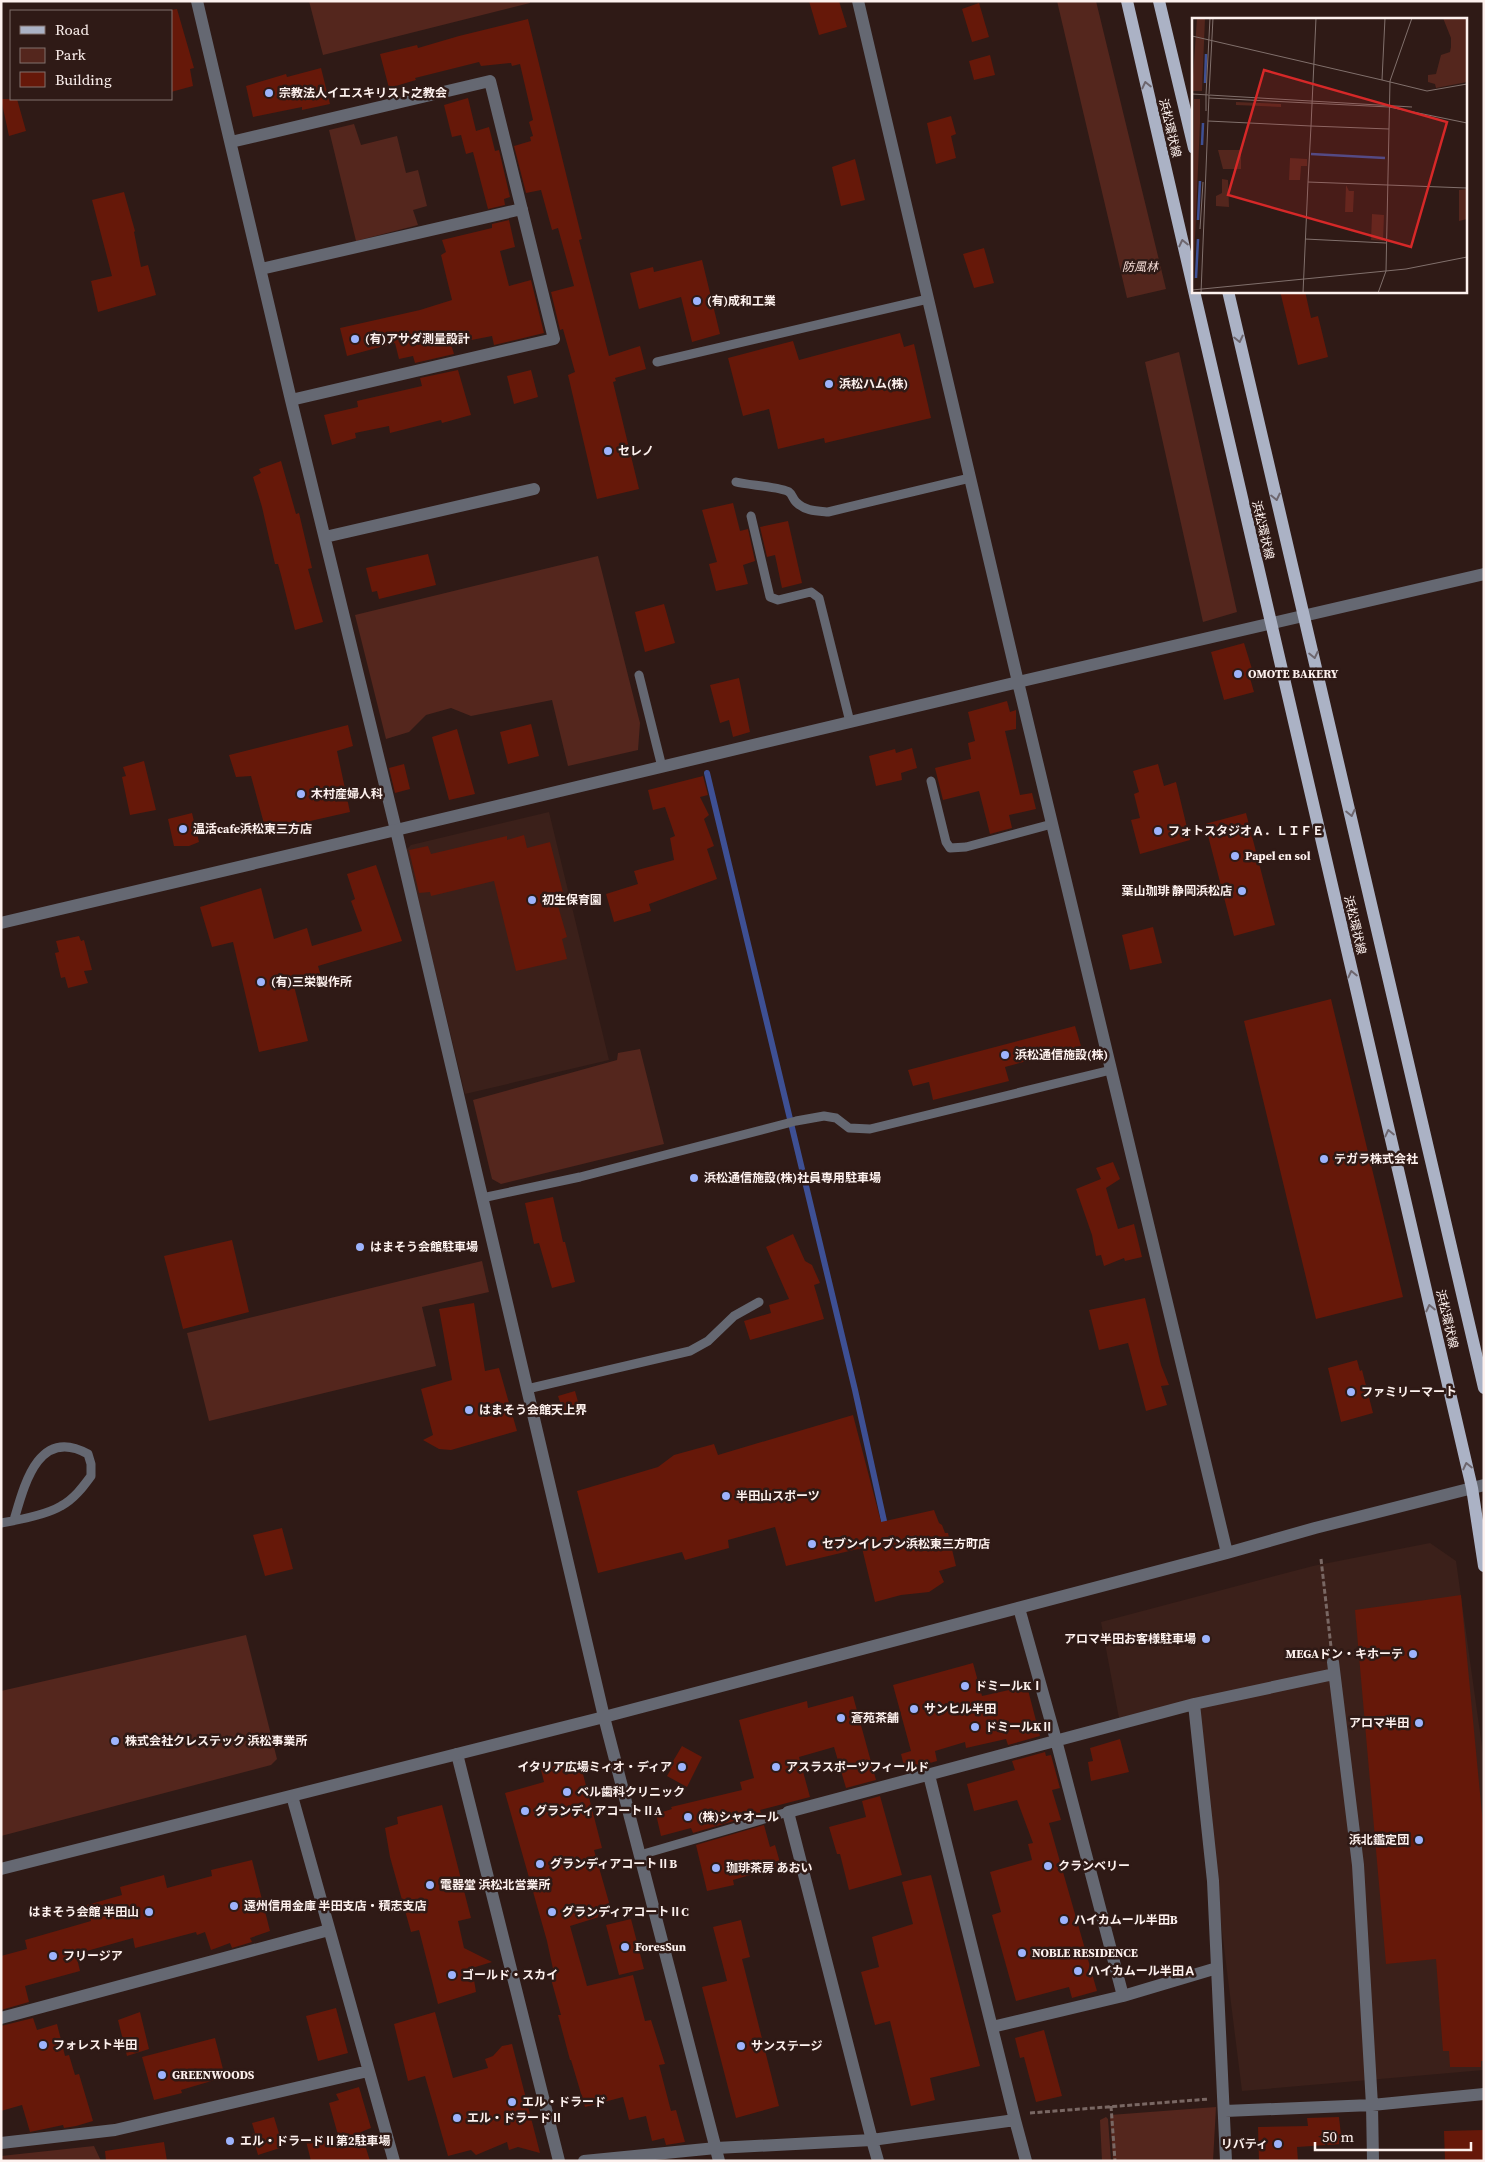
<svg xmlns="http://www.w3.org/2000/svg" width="1485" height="2162" viewBox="0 0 1485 2162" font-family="'Source Serif 4','Noto Sans JP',serif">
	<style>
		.built { fill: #3b201a }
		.green { fill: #54261d }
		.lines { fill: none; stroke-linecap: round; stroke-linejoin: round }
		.stream { stroke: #3e5094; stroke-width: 6 }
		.building { fill: #661809 }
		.path { stroke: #796763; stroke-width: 3; stroke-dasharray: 5 2.5; stroke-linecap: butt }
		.service { stroke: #656872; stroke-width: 9 }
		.minor { stroke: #656872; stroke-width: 12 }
		.tertiary { stroke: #656872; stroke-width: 12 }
		.primary { stroke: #abb2c5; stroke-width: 12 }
		.oneway { stroke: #6d666e }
		.poi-dot { fill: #9db4fd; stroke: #2f1a16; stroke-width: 2 }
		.labels { text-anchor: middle; stroke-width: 5; stroke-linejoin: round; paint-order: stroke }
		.poi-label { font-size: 12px; font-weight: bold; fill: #fdf1ee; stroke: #2f1a16; text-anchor: start }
		.street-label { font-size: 12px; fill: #fdf1ee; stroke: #2f1a16 }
		.park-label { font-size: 12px; font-style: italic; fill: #f7ded8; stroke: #2f1a16 }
		.inset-river { fill: none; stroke: #3e5094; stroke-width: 2.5 }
		.inset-road { fill: none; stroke: #81706c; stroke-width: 1 }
		.view { fill: #d62828; fill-opacity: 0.15; stroke: #d62828; stroke-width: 2.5 }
		.inset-edge { fill: none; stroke: #fdf1ee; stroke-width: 2.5 }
	</style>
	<rect width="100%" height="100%" fill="#2f1a16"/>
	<path class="built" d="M549,812L609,1060L465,1094L406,850L411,845Z
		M1430,1543L1456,1561L1484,1761V2070L1242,2091L1193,1699L1119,1718L1101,1622L1313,1566Z"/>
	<path class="green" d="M309,1H530V3L323,55Z
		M1057,1H1096L1166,289L1127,298Z
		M354,124L361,145L397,136L406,173L418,170L427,206L413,210L418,225L356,241L329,130Z
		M1179,352L1237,612L1203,622L1145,362Z
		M598,556L640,723L638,750L568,766L552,700L471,716L451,708L426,715L409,732L386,739L355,615Z
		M640,1049L664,1144L501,1184L492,1179L473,1100L617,1060L618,1053Z
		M482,1261L489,1292L422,1307L436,1366L209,1421L187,1333Z
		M246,1635L277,1759L271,1765L1,1836V1691Z
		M1216,2107L1213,2161H1113L1110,2115Z
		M1106,2117L1108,2119L1111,2161H1102L1100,2120Z
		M94,2146L101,2161H1V2156Z"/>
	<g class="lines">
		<path class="stream" d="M707,773L855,1390L886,1530"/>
	</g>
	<path class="building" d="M809,1H839L847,27L819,35Z
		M979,3L989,37L972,42L962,9Z
		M177,9L194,68L190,69L193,86L171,92V10Z
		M528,19L582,239L579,240L609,356L640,346L646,369L615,378L616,381L613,382L639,489L597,499L568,375L575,372L563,329L560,330L551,292L574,286L558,228L552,230L541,190L526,193L514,146L531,141L530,137L533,136L529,122L533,120L520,64L512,66L511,63L481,66L479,62L415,78L416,80L389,88L380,54L417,45L418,48L459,36Z
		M990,55L995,75L974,80L969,61Z
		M321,68L330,104L302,110V107L253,117L246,86L286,74L287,77Z
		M468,98L476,131L489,127L495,151L499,150L510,197L504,199L505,205L488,209L473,152L466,154L461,135L452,137L444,105Z
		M1,99H17L26,131L9,136Z
		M951,116L956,134L951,136L956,158L936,164L927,123Z
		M855,159L865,200L841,206L832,167Z
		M124,192L135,231L134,232L141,267L148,265L156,295L98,312L91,281L112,276L92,200Z
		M509,220L515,247L500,251L509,286L531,280L544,333L494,345L492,336L451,344L454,354L415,363L413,356L399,359L395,343L347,356L340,328L420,310L452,300L441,255L446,252L442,240L492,228V224Z
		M984,248L994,283L974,288L963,254Z
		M702,260L720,334L692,342L681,297L639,309L630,273L653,267L654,272Z
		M1280,291H1305L1311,318L1318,316L1328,357L1298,365Z
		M900,333L904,347L914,344L931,418L825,443L824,438L778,449L769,409L743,416L728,358L793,341L799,360Z
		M458,370L471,415L442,423L441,420L390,433L389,426L355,433L356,438L332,445L324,415L358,407L357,401L422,386L420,378Z
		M531,370L538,397L514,404L507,376Z
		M281,461L296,514L299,513L312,568L308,569L323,622L295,630L281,575L278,564H275L262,507L253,477L261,473L259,469Z
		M733,503L740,531L748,529L755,561L743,565L748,584L716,591L709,564L717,562L702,510Z
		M788,521L802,583L782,588L775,555L767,557L760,527Z
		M428,554L436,585L379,599L377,591L372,592L366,568Z
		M664,604L675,643L645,652L635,612Z
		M1244,643L1252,669L1248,671L1254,692L1224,700L1211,652Z
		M739,678L750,732L733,737L729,720L720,723L710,685Z
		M1007,701L1010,712L1016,710V729L1005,731L1020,795L1032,793L1036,809L1009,815L1012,828L990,834L979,791L943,800L935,768L971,759L968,743L975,741L968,712Z
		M531,724L539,756L508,764L500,732Z
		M348,725L353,746L337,751L350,812L266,831L251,776L236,777L229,755Z
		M457,729L475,794L449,800L432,737Z
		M912,748L917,768L901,773L902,780L876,786L869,756L895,749L896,753Z
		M144,761L156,810L130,815L122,777L126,776L123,767Z
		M404,764L410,789L395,793L389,768Z
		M1158,764L1164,786L1176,782L1190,840L1140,854L1131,820L1140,818L1134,794L1139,792L1133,771Z
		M703,776L708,795L700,797L709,815L704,819L714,846L707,849L717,879L649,904L651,911L614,922L606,894L638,884L634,871L674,860L670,838L675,836L665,807L653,810L648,790Z
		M192,813L199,842L189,846H174L168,819Z
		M1246,813L1275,925L1234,936L1205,824Z
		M524,835L527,848L550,842L566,904L558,906L567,937L562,939L567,959L516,971L494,881L431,896L430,892L419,893L409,850L428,846L431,854L507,836V840Z
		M376,865L402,941L318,966L321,976L294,986L308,1041L259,1052L233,942L212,947L200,907L261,888L274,939L307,928L312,946L362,931L351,901L355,899L347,874Z
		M1153,927L1162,963L1130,970L1122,935Z
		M79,936L81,941L84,940L92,970L84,971L88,983L68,988L65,977L61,978L55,953L59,952L56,941Z
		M1331,999L1403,1297L1316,1319L1244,1021Z
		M1075,1026L1081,1046L1005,1067L1009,1081L933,1100L929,1082L913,1086L908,1070Z
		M1113,1162L1120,1179L1106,1188L1118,1229L1134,1224L1142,1257L1125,1261L1124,1258L1104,1266L1101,1255L1096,1256L1092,1235L1076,1189L1101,1179L1096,1168Z
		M553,1197L563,1242H565L575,1282L552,1288L539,1243L534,1244L525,1203Z
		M793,1234L805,1261L812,1265L820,1283L814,1285L824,1319L750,1340L744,1321L771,1313L769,1305L789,1299L766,1247Z
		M232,1240L249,1312L183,1329L164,1256Z
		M1145,1298L1161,1365L1169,1385L1161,1386L1167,1405L1146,1411L1128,1343L1099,1350L1089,1310Z
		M474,1303L485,1371L499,1368L517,1431L451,1450L439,1449L423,1440L433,1435L421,1389L452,1380L439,1309Z
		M1357,1360L1360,1371L1362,1370L1373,1413L1341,1422L1328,1368Z
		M575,1391L580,1409L564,1414L558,1396Z
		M853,1415L881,1522L934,1510L939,1523L942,1525L945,1533H948L956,1566L939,1571L944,1582L929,1592L901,1595L875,1602L862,1548L786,1566L775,1527L728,1540L729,1548L685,1560L682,1552L598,1573L577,1491L658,1467L674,1455L714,1444L718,1455Z
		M282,1528L293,1569L265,1576L253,1535Z
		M1461,1595L1484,1835V2061H1481V2067H1450L1449,2051H1443L1436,1959L1386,1964L1355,1610Z
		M973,1663L982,1696L1027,1686L1040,1736L1008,1745L1006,1739L966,1748L965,1742L935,1751L937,1761L905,1770L901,1754L911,1751L893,1685Z
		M853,1696L876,1780L846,1788L834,1747L799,1757L810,1797L760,1810L761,1813L693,1833L691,1828L661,1836L656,1814L672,1809L671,1807L742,1790L740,1782L754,1778L739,1720L807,1701L808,1708Z
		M1120,1739L1129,1772L1091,1781L1088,1762L1093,1761L1090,1748Z
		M682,1746L702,1757L687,1787L667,1776L671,1769L669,1768Z
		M1045,1752L1046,1756L1051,1755L1060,1788L1052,1790L1061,1820L1049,1823L1097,1991L1072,1998L1069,1987L1016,2001L992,1915L1001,1912L990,1872L1032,1860L1028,1844L1033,1843L1017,1800L974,1811L967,1784L1015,1770L1012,1761Z
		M566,1763L583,1774L602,1848L594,1850L612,1913L570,1926L587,1986L633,1975L645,2021L651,2020L665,2064L659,2065L671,2111L676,2110L685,2142L666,2145L664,2138L652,2141L646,2116L629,2120L623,2097L585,2107L571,2060H570L558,2015H561L551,1979L555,1978L547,1941L505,1793L544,1782L541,1770Z
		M880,1796L902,1875L849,1890L840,1854H837L829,1827L866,1817L862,1801Z
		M442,1805L471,1918L458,1921L464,1948L492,1962L472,1968L476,1992L438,2004L419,1930L411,1932L390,1857L385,1828L398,1824L397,1817Z
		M764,1825L770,1847L775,1845L781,1866L733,1880L734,1885L707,1891L696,1845Z
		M252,1860L270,1931L250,1938L252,1942L232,1948L230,1943L211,1950L205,1932L197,1935L196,1932L135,1948L133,1938L76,1954L80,1971L25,1986L29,2002L1,2010V1956L27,1949L25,1940L91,1921L87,1905L122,1895L120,1887L164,1875L167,1888L212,1876L211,1870Z
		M931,1875L980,2066L930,2078L935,2100L911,2106L890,2021L875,2025L861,1972L879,1967L872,1937L913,1924L902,1882Z
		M631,1919L644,1969L619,1975L606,1925Z
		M741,1920L750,1957L742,1959L779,2106L736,2118L702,1987L727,1981L713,1927Z
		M336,2008L348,2053L318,2061L306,2016Z
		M140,2012L149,2049L127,2056L118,2020Z
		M435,2012L453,2078L488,2068L485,2059L493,2056L502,2046L512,2044L540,2153L518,2147L509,2150L507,2142L476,2155L471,2150L448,2156L425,2076L408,2081L394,2024Z
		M33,2018L37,2030L57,2024L65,2056L69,2055L75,2075L79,2074L93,2121L76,2126L64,2128L63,2125L30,2132L22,2105L1,2111V2026Z
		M1044,2030L1062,2096L1036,2102L1024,2057L1020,2058L1015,2038Z
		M215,2038L225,2077L181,2090L182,2093L154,2100L142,2057Z
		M359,2087L371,2128L361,2132L370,2161H311L306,2141L338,2135L329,2103L339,2100L336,2094Z
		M274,2117L283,2147L258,2155L252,2134L255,2133L252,2123Z
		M1339,2117L1342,2144L1297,2147L1298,2161H1259L1258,2127L1308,2126L1307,2118Z
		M1484,2130V2161H1445L1444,2131Z
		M164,2142L167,2161H106L105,2151Z"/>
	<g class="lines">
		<path class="path" d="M1321,1559L1331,1647
			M1111,2106L1115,2161
			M1030,2113L1209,2099"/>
		<path class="service" d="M657,362L928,299
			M736,482C747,485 782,487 789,492C792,494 793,499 796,502C805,511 816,511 828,512L970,478
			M751,516L770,597L778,600L811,592L819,598L850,722
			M639,675L662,767
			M931,781L946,842L950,848L966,847L1052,824
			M482,1198L580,1177L796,1121L824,1116L836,1118L849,1128L870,1129L1111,1070
			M527,1389L690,1351L708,1341L734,1316L759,1302
			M1,1523C19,1520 46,1515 61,1506C74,1499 83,1487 91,1476V1464L88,1454C38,1426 24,1486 14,1520
			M640,1855L788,1812"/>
		<path class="minor" d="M197,1L291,400L396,830
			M231,142L490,81L554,339L291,400
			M261,269L522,209
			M325,537L534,489
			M1019,1608L1056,1740L1123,1996
			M1333,1662L1358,1865L1372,2105L1373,2161
			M1194,1704L1213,1881L1226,2161
			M457,1754L559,2161
			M929,1775L1015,2120L872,2140L788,1812L1194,1704L1334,1674
			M292,1796L394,2161
			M1,2018L329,1930
			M992,2027L1123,1996L1217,1968
			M1225,2111L1372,2105L1484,2094
			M1015,2120L1026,2161
			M1,2143L115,2130L368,2071
			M584,2161L716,2148L872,2140L878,2161"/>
		<path class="tertiary" d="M858,1L1018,682L1484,574
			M396,830L1018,682L1227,1553
			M1,923L396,830L604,1717L719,2161
			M1,1869L604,1717L1227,1553L1315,1528L1484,1485"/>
		<path class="primary" d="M1127,1L1194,291
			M1159,1L1194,148
			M1194,291L1472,1488L1484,1566
			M1228,291L1484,1388"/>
	</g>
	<defs><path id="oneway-chevron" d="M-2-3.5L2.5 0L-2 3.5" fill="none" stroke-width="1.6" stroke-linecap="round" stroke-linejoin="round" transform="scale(1.25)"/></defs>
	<g class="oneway">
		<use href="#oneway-chevron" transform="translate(1146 85) rotate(-103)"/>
		<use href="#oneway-chevron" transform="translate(1183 243) rotate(-103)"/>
		<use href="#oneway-chevron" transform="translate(1239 339) rotate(77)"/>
		<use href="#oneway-chevron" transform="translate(1276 497) rotate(77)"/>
		<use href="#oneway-chevron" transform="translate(1314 655) rotate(77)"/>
		<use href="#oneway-chevron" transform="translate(1351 813) rotate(77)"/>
		<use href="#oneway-chevron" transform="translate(1352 974) rotate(-103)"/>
		<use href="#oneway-chevron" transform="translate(1389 1133) rotate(-103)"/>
		<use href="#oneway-chevron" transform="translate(1430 1308) rotate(-103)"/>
		<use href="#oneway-chevron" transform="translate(1467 1466) rotate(-103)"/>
	</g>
	<g class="poi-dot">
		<circle cx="269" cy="93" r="5"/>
		<circle cx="697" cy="301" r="5"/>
		<circle cx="355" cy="339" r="5"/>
		<circle cx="829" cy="384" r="5"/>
		<circle cx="608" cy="451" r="5"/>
		<circle cx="1238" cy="674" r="5"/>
		<circle cx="301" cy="794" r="5"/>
		<circle cx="183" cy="829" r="5"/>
		<circle cx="1158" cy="831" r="5"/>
		<circle cx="1235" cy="856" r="5"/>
		<circle cx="1242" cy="891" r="5"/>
		<circle cx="532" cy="900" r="5"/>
		<circle cx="261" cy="982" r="5"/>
		<circle cx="1005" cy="1055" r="5"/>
		<circle cx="1324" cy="1159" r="5"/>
		<circle cx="694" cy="1178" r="5"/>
		<circle cx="360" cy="1247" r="5"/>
		<circle cx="1351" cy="1392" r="5"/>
		<circle cx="469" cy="1410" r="5"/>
		<circle cx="726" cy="1496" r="5"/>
		<circle cx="812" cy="1544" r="5"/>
		<circle cx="1206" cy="1639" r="5"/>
		<circle cx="1413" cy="1654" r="5"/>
		<circle cx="965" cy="1686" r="5"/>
		<circle cx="914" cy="1709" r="5"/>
		<circle cx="841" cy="1718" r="5"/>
		<circle cx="1419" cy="1723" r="5"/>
		<circle cx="975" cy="1727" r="5"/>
		<circle cx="115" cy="1741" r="5"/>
		<circle cx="682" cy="1767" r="5"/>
		<circle cx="776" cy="1767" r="5"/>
		<circle cx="567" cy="1792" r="5"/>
		<circle cx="525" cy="1811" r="5"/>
		<circle cx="688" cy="1817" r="5"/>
		<circle cx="1419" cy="1840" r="5"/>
		<circle cx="540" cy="1864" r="5"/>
		<circle cx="1048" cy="1866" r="5"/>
		<circle cx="716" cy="1868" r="5"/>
		<circle cx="430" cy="1885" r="5"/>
		<circle cx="234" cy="1906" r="5"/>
		<circle cx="149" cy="1912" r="5"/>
		<circle cx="552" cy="1912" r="5"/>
		<circle cx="1064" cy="1920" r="5"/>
		<circle cx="625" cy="1947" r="5"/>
		<circle cx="1022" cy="1953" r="5"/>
		<circle cx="53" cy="1956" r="5"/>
		<circle cx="1078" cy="1971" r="5"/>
		<circle cx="452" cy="1975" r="5"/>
		<circle cx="43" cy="2045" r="5"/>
		<circle cx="741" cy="2046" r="5"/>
		<circle cx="162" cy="2075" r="5"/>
		<circle cx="512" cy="2102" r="5"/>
		<circle cx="457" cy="2118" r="5"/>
		<circle cx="230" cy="2141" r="5"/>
		<circle cx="1278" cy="2144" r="5"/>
	</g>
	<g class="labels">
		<g class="poi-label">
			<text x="279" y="97">宗教法人イエスキリスト之教会</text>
			<text x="707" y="305">(有)成和工業</text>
			<text x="365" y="343">(有)アサダ測量設計</text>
			<text x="839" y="388">浜松ハム(株)</text>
			<text x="618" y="455">セレノ</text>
			<text x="1248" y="678">OMOTE BAKERY</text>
			<text x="311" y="798">木村産婦人科</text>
			<text x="193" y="833">温活cafe浜松東三方店</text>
			<text x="1168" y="835">フォトスタジオＡ．ＬＩＦＥ</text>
			<text x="1245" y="860">Papel en sol</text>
			<text x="1232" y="895" text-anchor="end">葉山珈琲 静岡浜松店</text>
			<text x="542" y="904">初生保育園</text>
			<text x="271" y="986">(有)三栄製作所</text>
			<text x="1015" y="1059">浜松通信施設(株)</text>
			<text x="1334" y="1163">テガラ株式会社</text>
			<text x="704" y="1182">浜松通信施設(株)社員専用駐車場</text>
			<text x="370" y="1251">はまそう会館駐車場</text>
			<text x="1361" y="1396">ファミリーマート</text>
			<text x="479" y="1414">はまそう会館天上界</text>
			<text x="736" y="1500">半田山スポーツ</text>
			<text x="822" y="1548">セブンイレブン浜松東三方町店</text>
			<text x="1196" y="1643" text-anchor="end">アロマ半田お客様駐車場</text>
			<text x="1403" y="1658" text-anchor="end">MEGAドン・キホーテ</text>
			<text x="975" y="1690">ドミールKⅠ</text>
			<text x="924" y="1713">サンヒル半田</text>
			<text x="851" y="1722">蒼苑茶舗</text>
			<text x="1409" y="1727" text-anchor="end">アロマ半田</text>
			<text x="985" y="1731">ドミールKⅡ</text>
			<text x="125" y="1745">株式会社クレステック 浜松事業所</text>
			<text x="672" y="1771" text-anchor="end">イタリア広場ミィオ・ディア</text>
			<text x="786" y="1771">アスラスポーツフィールド</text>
			<text x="577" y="1796">ベル歯科クリニック</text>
			<text x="535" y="1815">グランディアコートⅡA</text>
			<text x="698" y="1821">(株)シャオール</text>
			<text x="1409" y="1844" text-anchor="end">浜北鑑定団</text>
			<text x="550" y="1868">グランディアコートⅡB</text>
			<text x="1058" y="1870">クランベリー</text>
			<text x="726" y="1872">珈琲茶房 あおい</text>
			<text x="440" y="1889">電器堂 浜松北営業所</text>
			<text x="244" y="1910">遠州信用金庫 半田支店・積志支店</text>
			<text x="139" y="1916" text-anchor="end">はまそう会館 半田山</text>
			<text x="562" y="1916">グランディアコートⅡC</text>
			<text x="1074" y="1924">ハイカムール半田B</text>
			<text x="635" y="1951">ForesSun</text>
			<text x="1032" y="1957">NOBLE RESIDENCE</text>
			<text x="63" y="1960">フリージア</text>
			<text x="1088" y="1975">ハイカムール半田Ａ</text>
			<text x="462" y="1979">ゴールド・スカイ</text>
			<text x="53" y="2049">フォレスト半田</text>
			<text x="751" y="2050">サンステージ</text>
			<text x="172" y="2079">GREENWOODS</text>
			<text x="522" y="2106">エル・ドラード</text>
			<text x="467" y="2122">エル・ドラードⅡ</text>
			<text x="240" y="2145">エル・ドラードⅡ第2駐車場</text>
			<text x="1268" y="2148" text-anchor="end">リバティ</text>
		</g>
		<g class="street-label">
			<text transform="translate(1170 128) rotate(77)" y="4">浜松環状線</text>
			<text transform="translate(1263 530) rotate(77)" y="4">浜松環状線</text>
			<text transform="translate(1355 925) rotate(77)" y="4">浜松環状線</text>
			<text transform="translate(1447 1319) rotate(77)" y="4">浜松環状線</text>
		</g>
		<g class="park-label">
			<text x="1140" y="271">防風林</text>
		</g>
	</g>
	<g transform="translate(1192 18)">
		<rect width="275" height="275" fill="#2f1a16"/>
		<path d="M5,0H13L10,73H0ZM251,0H275V64L244,70L243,66L236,64V57L244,56L249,37L258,34L259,29V20ZM2,81H8V105L1,265ZM44,84L89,86V89L44,87ZM26,132H49V151H31ZM98,140L115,141V148H109L108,162H97ZM30,161L36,162L37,189L24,188V178L30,175ZM154,167L157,173H162L161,194H153ZM275,171V201L267,203V172ZM180,196L192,197L191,223L179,222Z" fill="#54261d"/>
		<path class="inset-river" d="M13,65L14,36M10,127L11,105M119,136L193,140M6,202L8,163M4,260L6,221"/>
		<path class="inset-road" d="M193,0L190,62L235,73L275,66M0,18L190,62M0,76L17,77L9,275M17,76L21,0M14,77L18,0M17,77L220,89M17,80L197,89L275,105M14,93V77M16,103L119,108L124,0M116,164L119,108L197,111M8,211L11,164M113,221L194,225M0,272L214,251L275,239M111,275L116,164L275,170M186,275L194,253L198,63L220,0"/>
		<path class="view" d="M72,52L255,104L219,229L36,177Z"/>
		<rect width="275" height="275" class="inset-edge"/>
	</g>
	<rect width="1485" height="2162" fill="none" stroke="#fdf1ee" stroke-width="5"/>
	<rect x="10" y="10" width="162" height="90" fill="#2f1a16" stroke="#81706c"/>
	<rect x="20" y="26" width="25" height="8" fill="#abb2c5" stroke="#81706c"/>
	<text x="55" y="35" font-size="15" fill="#fdf1ee">Road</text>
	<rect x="20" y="48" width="25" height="15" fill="#54261d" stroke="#81706c"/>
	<text x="55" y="60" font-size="15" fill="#fdf1ee">Park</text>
	<rect x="20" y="72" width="25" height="15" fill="#661809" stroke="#81706c"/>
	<text x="55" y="85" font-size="15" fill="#fdf1ee">Building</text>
	<path d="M1315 2142v8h156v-8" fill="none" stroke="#fdf1ee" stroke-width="2.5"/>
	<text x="1322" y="2142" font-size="15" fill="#fdf1ee" stroke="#2f1a16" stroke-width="4" paint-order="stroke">50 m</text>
</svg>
